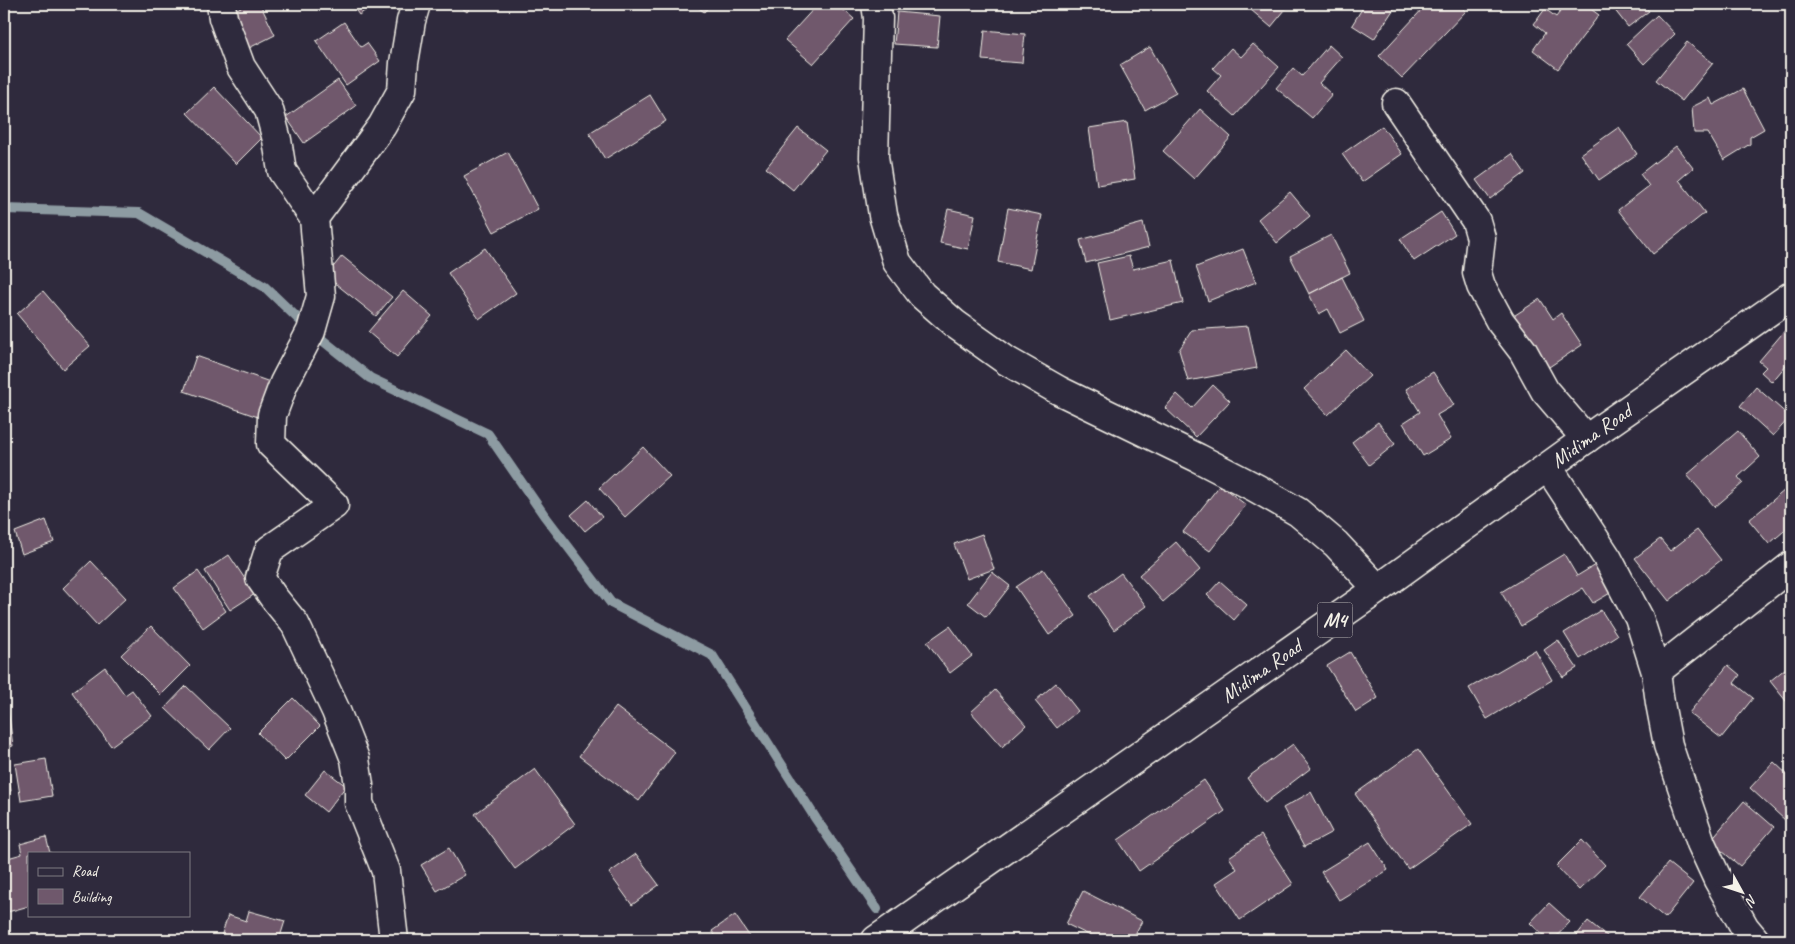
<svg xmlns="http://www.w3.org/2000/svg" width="1795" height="944" viewBox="0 0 1795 944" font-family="Caveat,sans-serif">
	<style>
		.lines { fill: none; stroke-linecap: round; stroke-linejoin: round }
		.stream { stroke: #8d9ba2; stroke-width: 10 }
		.building { fill: #6f586c; stroke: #f4f1e8 }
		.minor-casing { stroke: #f4f1e8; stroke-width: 31 }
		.major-casing { stroke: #f4f1e8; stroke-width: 31 }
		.minor { stroke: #2f2a3d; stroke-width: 28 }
		.major { stroke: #2f2a3d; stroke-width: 28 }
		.labels { text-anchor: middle; stroke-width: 4.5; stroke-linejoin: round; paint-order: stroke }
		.shield { fill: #2f2a3d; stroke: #b9b5b5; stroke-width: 1 }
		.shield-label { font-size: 20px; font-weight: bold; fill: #f4f1e8 }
		.street-label { font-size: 21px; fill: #f4f1e8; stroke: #2f2a3d }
	</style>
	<rect width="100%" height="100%" fill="#2f2a3d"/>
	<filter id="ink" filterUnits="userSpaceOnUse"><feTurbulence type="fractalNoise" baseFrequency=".02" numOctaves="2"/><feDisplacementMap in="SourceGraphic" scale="10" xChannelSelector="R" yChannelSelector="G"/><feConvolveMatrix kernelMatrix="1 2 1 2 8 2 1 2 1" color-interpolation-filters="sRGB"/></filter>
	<g filter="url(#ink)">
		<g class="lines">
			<path class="stream" d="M4,209L139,213L265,287L311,331L370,378L488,434L544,515L611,603L712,655L816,819L877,909"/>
		</g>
		<path class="building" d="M247,4H260L275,35L249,48L231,12Z
			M351,4H374L359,15Z
			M457,4H473L467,12Z
			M694,4H711L704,12Z
			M818,4H837L854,19L813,64L785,40Z
			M1244,4H1290L1271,27Z
			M1365,4H1397L1374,39L1352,25Z
			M1427,4H1458L1466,11L1402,78L1379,56Z
			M1566,4H1584L1599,15L1558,69L1533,50L1545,33L1534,24L1545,9L1556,17Z
			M1610,4H1643L1649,11L1628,27Z
			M897,12L940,16L937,47L894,44Z
			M1657,15L1675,34L1644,64L1626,44Z
			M344,22L361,47L367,43L380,61L346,85L316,41Z
			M985,30L1025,34L1022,63L982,60Z
			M1687,42L1713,63L1682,101L1656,80Z
			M1253,44L1279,67L1235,116L1207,91L1221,75L1213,68L1231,48L1241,57Z
			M1329,45L1342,57L1319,83L1332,95L1312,118L1276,88L1293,68L1302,76Z
			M1150,47L1176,93L1145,110L1120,65Z
			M338,80L356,106L304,143L286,117Z
			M214,87L262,138L236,164L187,113Z
			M1743,89L1764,129L1750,137V144L1724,160L1708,133H1694L1692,107L1710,98L1713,105Z
			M650,95L666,121L605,159L589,133Z
			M1200,109L1231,137L1194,179L1163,151Z
			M1127,122L1135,179L1097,185L1089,128Z
			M1382,126L1402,154L1362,182L1342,154Z
			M1619,127L1637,154L1599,180L1581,154Z
			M798,128L826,150L793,190L766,168Z
			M1676,146L1693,168L1679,180L1705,213L1653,254L1618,210L1649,186L1640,174Z
			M508,152L538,209L494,232L464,176Z
			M1512,154L1525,173L1490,199L1476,180Z
			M1290,192L1310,216L1277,243L1258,219Z
			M1008,208L1042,215L1031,269L998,262Z
			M948,209L975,215L968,249L940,243Z
			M1441,212L1455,234L1414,261L1400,239Z
			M1143,223L1149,247L1086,263L1080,240Z
			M1331,235L1350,273L1309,294L1290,256Z
			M485,248L516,293L479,319L448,273Z
			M1243,249L1256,282L1208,301L1196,267Z
			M342,256L392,297L376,316L326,276Z
			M1129,256L1133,269L1173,260L1183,303L1110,320L1097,263Z
			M1342,277L1364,321L1340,333L1328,309L1319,314L1309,294Z
			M43,291L90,346L63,369L17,314Z
			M403,291L432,316L397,357L368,332Z
			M1540,299L1553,319L1561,313L1582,345L1546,369L1512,317Z
			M1248,326L1257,368L1188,381L1179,350L1192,330Z
			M1787,328L1791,332V359L1772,382L1761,372L1766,367L1759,361Z
			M1346,350L1370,376L1328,415L1304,389Z
			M196,356L270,382L258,417L184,391Z
			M1433,372L1454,405L1437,415L1451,439L1423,456L1403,423L1420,412L1406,389Z
			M1213,385L1230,401L1196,437L1165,408L1177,394L1192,408Z
			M1756,387L1790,417L1773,436L1740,406Z
			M1378,422L1395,444L1369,465L1352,442Z
			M1738,431L1760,457L1738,477L1743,483L1715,507L1687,475Z
			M643,447L670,476L625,517L599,488Z
			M1220,485L1246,505L1210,551L1183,532Z
			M1785,490L1791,498V525L1769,544L1749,520Z
			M588,500L602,517L585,531L571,515Z
			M46,520L54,542L22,554L15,532Z
			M1697,530L1721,560L1669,601L1635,558L1660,539L1670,551Z
			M982,534L994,569L967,579L954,544Z
			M1176,542L1200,570L1163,602L1139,575Z
			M1564,554L1577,576L1595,565L1612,592L1593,603L1583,588L1521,626L1501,592Z
			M229,555L255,594L230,610L205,571Z
			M91,561L126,598L97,625L63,588Z
			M1043,569L1076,616L1049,635L1016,587Z
			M198,571L226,611L203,628L174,588Z
			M992,572L1010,586L986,617L968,603Z
			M1121,573L1146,606L1114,630L1090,596Z
			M1220,581L1247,605L1234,620L1207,595Z
			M1601,610L1617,635L1580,659L1564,633Z
			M151,626L190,666L161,695L121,655Z
			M950,626L972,656L950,673L927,642Z
			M1558,640L1577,668L1563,677L1544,650Z
			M1535,650L1552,680L1487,719L1469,688Z
			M1350,652L1378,698L1356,712L1327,666Z
			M1791,664V704L1790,706L1770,681Z
			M1728,665L1740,675L1734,683L1753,698L1721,738L1689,713Z
			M105,667L125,695L132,690L152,716L111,746L72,692Z
			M1056,683L1078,711L1057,728L1035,701Z
			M186,686L230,728L209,750L165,708Z
			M995,690L1026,725L1002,747L971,712Z
			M293,698L320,726L285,761L258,733Z
			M4,701H7L13,746L4,748Z
			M616,707L675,752L639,801L579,756Z
			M1293,744L1311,768L1265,803L1247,778Z
			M1418,749L1472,824L1408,869L1355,794Z
			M46,759L52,796L21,801L15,764Z
			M7,761L11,791L4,792V762Z
			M1774,762L1791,778V815L1786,821L1750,788Z
			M535,769L575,824L515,869L475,814Z
			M325,770L346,786L326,812L305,795Z
			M1204,780L1225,811L1139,871L1118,840Z
			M1311,792L1332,832L1304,847L1283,808Z
			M1744,801L1774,827L1740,866L1710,841Z
			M1261,835L1293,884L1240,920L1216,883L1237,869L1229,857Z
			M46,837L50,853H29V906L4,913V859L22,854L20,844Z
			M1582,840L1605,865L1579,890L1556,866Z
			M1370,842L1388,870L1339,900L1321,872Z
			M449,848L465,875L437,891L421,865Z
			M636,854L659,885L632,905L609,873Z
			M1668,863L1693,883L1665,918L1640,897Z
			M1083,891L1142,921L1132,940H1099L1066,924Z
			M1549,903L1570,922L1553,940H1548L1530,923Z
			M249,911L285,921L279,940H220L228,915L246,921Z
			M735,915L752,940H718L712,931Z
			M1588,921L1612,940H1573Z"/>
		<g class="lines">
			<g class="minor-casing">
				<path id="minor" d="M221,4L223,18L241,67L269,110L277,140L282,171L314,218L321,296L311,331L284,383L272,415L271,444L334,505L269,550L260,578L274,598L295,624L336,711L355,759L359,785V803L386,871L394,940
					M876,4L878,18L874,157L883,215L897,262L922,295L955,324L1007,361L1058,390L1198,458L1256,488L1298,512L1336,544L1378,589
					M1396,103L1476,221L1481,238L1477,273L1481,286L1500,321L1523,351L1545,391L1586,439
					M314,218L382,126L402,90L404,63L411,21L416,4
					M1548,467L1608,559L1639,618L1656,672L1660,703L1668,745L1701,843L1718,880L1745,928L1755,940
					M1656,672L1791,566"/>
			</g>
			<g class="major-casing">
				<g id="major">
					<path id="s1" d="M876,940L1378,589L1586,439L1791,296"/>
				</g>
			</g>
			<use href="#minor" class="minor"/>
			<use href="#major" class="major"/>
		</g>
	</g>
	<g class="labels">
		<rect class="shield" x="1317.5" y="602.5" width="35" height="35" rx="4"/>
		<g class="shield-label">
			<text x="1335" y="627">M4</text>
		</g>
		<g class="street-label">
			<text dy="7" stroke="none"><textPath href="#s1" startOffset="875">Midima Road</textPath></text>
			<text dy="7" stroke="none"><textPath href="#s1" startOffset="470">Midima Road</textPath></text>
		</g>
	</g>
	<rect width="1795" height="944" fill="none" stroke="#2f2a3d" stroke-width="20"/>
	<rect x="10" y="10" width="1775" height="924" fill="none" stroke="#f4f1e8" stroke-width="2" filter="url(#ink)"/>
	<rect x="28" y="852" width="162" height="65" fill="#2f2a3d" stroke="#7e7a81"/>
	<rect x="38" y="868" width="25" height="8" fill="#2f2a3d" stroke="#7e7a81"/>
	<text x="72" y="876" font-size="15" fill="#f4f1e8">Road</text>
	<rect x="38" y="889" width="25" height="15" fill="#6f586c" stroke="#7e7a81"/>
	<text x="72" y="902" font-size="15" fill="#f4f1e8">Building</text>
	<g transform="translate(1742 892) rotate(130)" stroke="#2f2a3d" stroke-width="4" paint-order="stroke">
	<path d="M0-4L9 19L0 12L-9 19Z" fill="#f4f1e8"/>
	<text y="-8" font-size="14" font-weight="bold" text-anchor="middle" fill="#f4f1e8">N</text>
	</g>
</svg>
